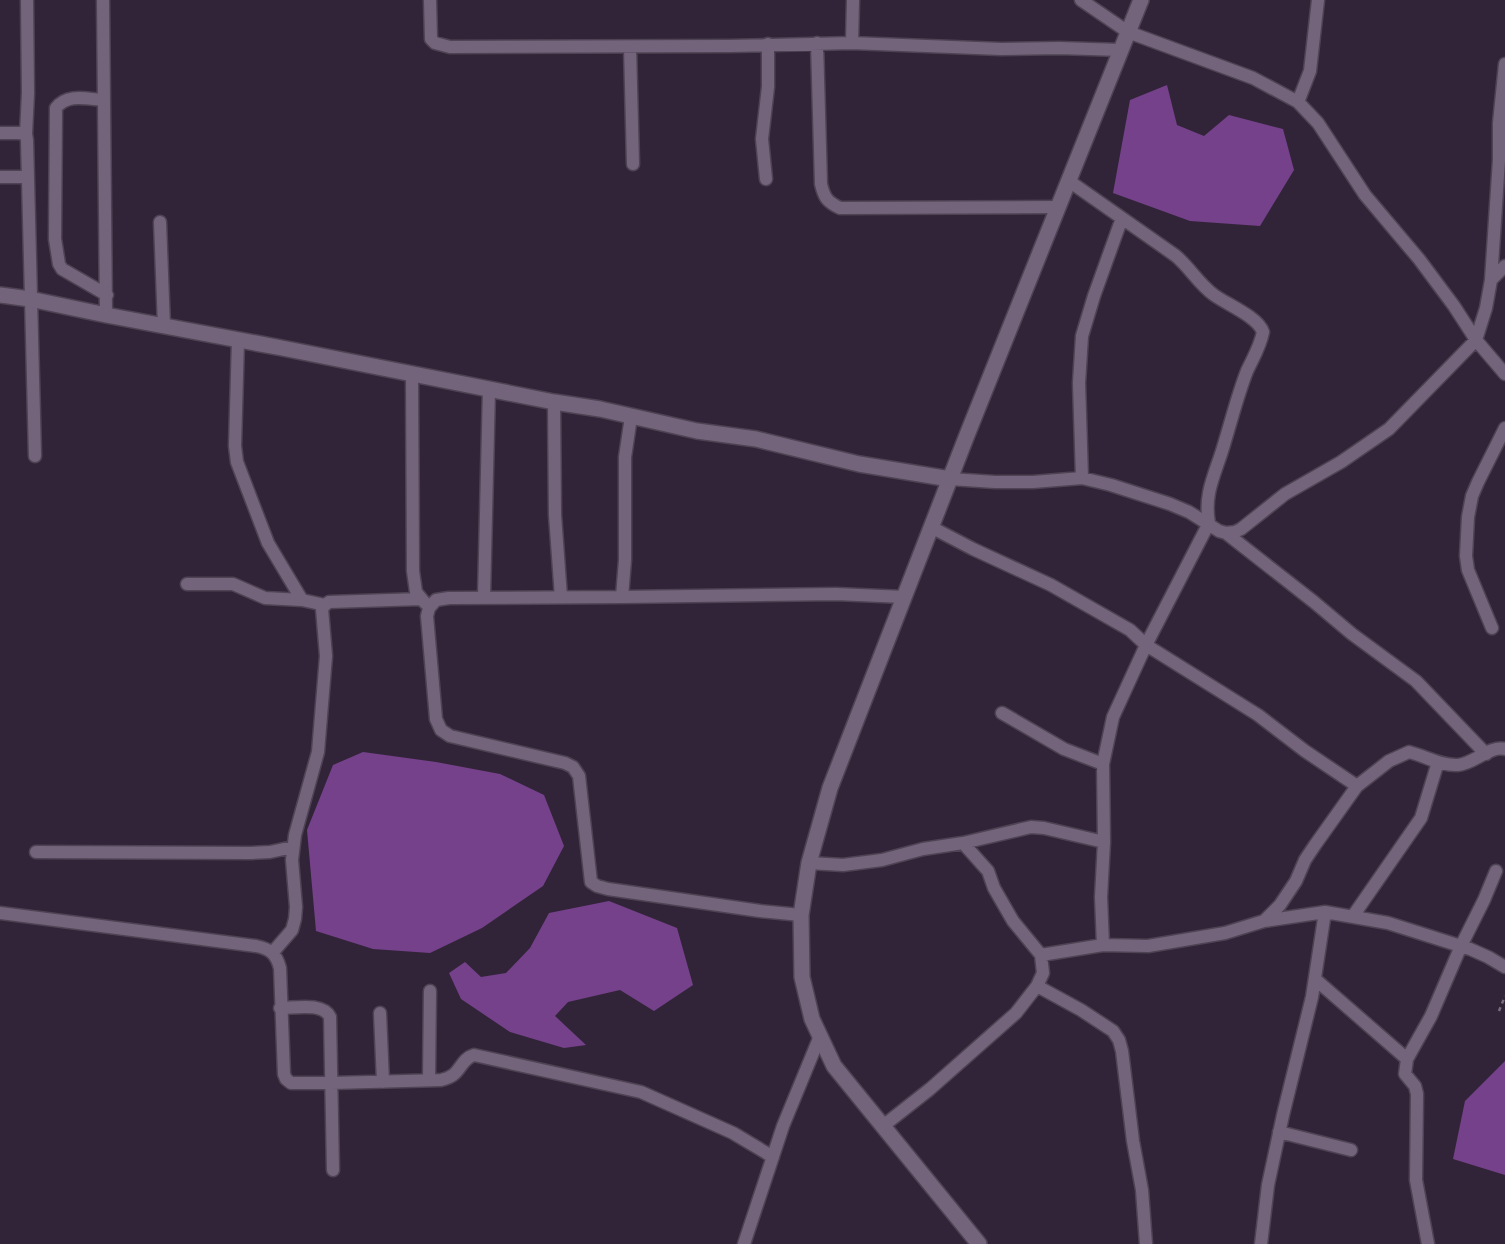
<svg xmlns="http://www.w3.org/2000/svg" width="1505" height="1244" viewBox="0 0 1505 1244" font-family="'Asap Condensed',sans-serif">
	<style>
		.water { fill: #75418b }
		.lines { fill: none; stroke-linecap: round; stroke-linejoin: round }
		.street-casing { stroke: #4e4354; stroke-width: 15 }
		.secondary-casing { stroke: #4e4354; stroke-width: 18 }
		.path { stroke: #786c7d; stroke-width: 2.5; stroke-dasharray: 4 4; stroke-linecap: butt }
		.street { stroke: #74647b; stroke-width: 12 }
		.secondary { stroke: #74647b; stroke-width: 15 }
	</style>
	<rect width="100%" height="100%" fill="#322438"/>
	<path class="water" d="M1167,85L1177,125L1204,136L1229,115L1283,129L1294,170L1260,226L1190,221L1113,193L1130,100Z
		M363,752L436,762L500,774L544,795L564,846L543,886L482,928L430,953L373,949L316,931L307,830L333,765Z
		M609,901L677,928L693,985L654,1011L620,990L568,1002L555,1016L586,1045L564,1048L510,1032L461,999L449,973L465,962L481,977L506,973L530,948L549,913Z
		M1505,1061V1175L1453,1159L1465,1101Z"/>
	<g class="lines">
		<g class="street-casing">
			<path id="street" d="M103,0L106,315
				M430,0L431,39L435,43L450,47L729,46L852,43L1001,49L1059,48L1121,50
				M1081,0L1128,32L1253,78L1298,102L1318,123L1365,195L1419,259L1454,306L1476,340L1505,374
				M817,43L821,184C824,197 827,202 840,208L1058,207
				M852,43L853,0
				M630,47L633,164
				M103,100C87,99 67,93 56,108L55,239L59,264L62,269L107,295
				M1298,102L1310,71L1318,0
				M0,133H19L26,134L27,140L35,456
				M26,134L28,93L27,0
				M0,177H28
				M766,179L762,139L768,87V44
				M1069,181L1176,256C1190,268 1199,284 1214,295C1228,305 1258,317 1263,332C1260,347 1253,358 1247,371C1238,394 1232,418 1225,441C1217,471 1203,492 1209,523L1146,645L1113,717L1103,764L1104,842L1101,897L1103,945
				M160,222L164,326
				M1491,280L1505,266
				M238,340L235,446L237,462L268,543L302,600
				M412,374L413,571L416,592L425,603
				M554,402L555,515L561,597
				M1082,478L1079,383L1082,336L1094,296L1122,218
				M950,479L995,482H1033L1082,478L1111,485L1170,504L1189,512L1219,531L1226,533L1235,532L1241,529L1285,494L1341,462L1389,429L1476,340L1486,308L1491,280L1499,160V123L1505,64
				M931,527L973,549L1051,585L1130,630L1146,645L1258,715L1305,751L1357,786
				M1226,533L1314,602L1352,634L1416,681L1486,754
				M187,584H233L265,598L302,600L325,605
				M484,597L489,389
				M622,597L625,560V457L631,417
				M1492,628L1468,570L1466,556L1468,517L1472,496L1478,482L1505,428
				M1002,713L1064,749L1103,764
				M36,852L251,853L270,852L293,847
				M809,863L843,865L882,860L923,849L963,843L1031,827L1044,828L1104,842
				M0,913L256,946C270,949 276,953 280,968L284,1074L286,1079L291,1083H332L441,1080C445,1079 449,1078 453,1075C461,1069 463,1058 474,1055L641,1092L733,1133L773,1157
				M801,915L760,911L608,889L597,886L591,882L579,776L573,767L565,763L450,736L441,730L436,719L427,616L429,608L436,600L449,598L622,597L836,594L904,597
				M1353,916L1421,818L1438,762
				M1264,921L1325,912L1388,923L1470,949L1488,957L1505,967
				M273,952L292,930L295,919L296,907L292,860L295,835L318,752L326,656L322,609L325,605L329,602L421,599
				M1041,955L1103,945L1148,946L1225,933L1264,921L1280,905L1296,881L1305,860L1315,845L1357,786L1389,761L1409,752C1425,756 1441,766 1458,765C1474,764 1490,745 1505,749
				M1315,979L1407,1059
				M1037,986L1081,1010L1113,1031L1119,1040L1122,1051L1133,1141L1142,1190L1146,1244
				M280,1008C295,1008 323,1002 330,1017L333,1170
				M380,1013L383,1082
				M429,1080L430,991
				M883,1126L930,1089L1016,1013L1037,986L1043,973L1041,955L1013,921L994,888L988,871L963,843
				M1279,1132L1351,1150
				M744,1244L783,1126L820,1036
				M1261,1244L1268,1185L1283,1115L1312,997L1325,912
				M1428,1244L1416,1180L1417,1094L1415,1086L1405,1074L1407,1059L1431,1016L1461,946L1484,900L1496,871"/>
		</g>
		<g class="secondary-casing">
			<path id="secondary" d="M0,295L30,299L106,315L282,348L554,402L600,409L697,431L756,439L859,464L950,479
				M979,1244L834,1066L812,1019L802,977L801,915L809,863L830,788L967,435L1141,0"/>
		</g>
		<path class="path" d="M1499,1011L1505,996"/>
		<use href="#street" class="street"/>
		<use href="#secondary" class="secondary"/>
	</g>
</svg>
